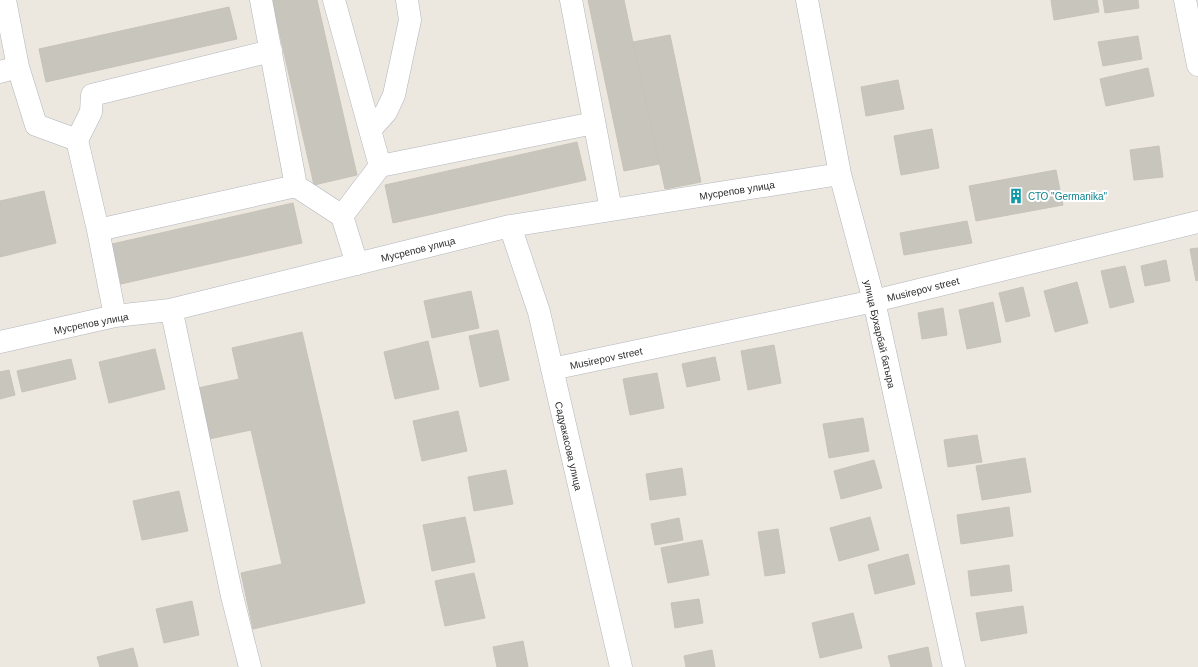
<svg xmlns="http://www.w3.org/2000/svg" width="1198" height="667" viewBox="0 0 1198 667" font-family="Arial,sans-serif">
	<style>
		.building { fill: #c8c5bd; stroke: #c8c3b9 }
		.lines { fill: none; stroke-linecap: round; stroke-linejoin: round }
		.minor-casing { stroke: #b2b5be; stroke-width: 23 }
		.minor { stroke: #fff; stroke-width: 22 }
		.labels { text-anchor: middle; stroke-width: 4; stroke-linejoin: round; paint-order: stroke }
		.street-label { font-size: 10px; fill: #2c2c2c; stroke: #fff }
		.culture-label { font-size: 10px; fill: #0d838f; stroke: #fff; text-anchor: start }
	</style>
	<rect width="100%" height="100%" fill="#ece7df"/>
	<path class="building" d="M272,0H317L357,175L314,185Z
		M588,0H624L659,164L624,171Z
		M1051,0H1097L1099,12L1054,20Z
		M1103,0H1138L1139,8L1105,13Z
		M229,7L237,39L46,82L39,49Z
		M670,35L701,182L665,189L633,42Z
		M1138,36L1142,59L1103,66L1098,42Z
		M1148,68L1154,96L1106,106L1100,79Z
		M898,80L904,109L866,116L861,87Z
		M932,129L939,168L901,175L894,136Z
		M577,142L586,180L393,223L385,185Z
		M1159,146L1163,177L1134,180L1130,150Z
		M1056,170L1063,205L976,221L969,186Z
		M44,191L56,243L0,257V201Z
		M293,203L302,243L121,284L112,244Z
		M967,221L972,243L904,255L900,233Z
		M1198,248V280L1196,281L1190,249Z
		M1166,260L1170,281L1145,286L1141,266Z
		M1125,266L1134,302L1110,308L1101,271Z
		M1077,282L1088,323L1055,332L1044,291Z
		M1023,287L1030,316L1006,322L999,293Z
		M471,291L479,328L432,338L424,301Z
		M993,302L1001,342L967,349L959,310Z
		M943,308L947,335L922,339L918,313Z
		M498,330L509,380L480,387L469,336Z
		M302,332L365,603L253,629L241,573L282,564L251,430L209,439L198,388L239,379L232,348Z
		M428,341L439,389L395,399L384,352Z
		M774,345L781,383L748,390L741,351Z
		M155,349L165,389L109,403L99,362Z
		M715,357L720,380L687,387L682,364Z
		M71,359L76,379L22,392L17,371Z
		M9,370L15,395L0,399V372Z
		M657,373L664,408L630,415L623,379Z
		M458,411L467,451L422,461L413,421Z
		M863,418L869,451L829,458L823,424Z
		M977,435L982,462L948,467L944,440Z
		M1025,458L1031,492L982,500L976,466Z
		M874,460L882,488L841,499L834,471Z
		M682,468L686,495L650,500L646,474Z
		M506,470L513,504L474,511L468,477Z
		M179,491L188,531L142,540L133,501Z
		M1009,507L1013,536L961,544L957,515Z
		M465,517L475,562L432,571L423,525Z
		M870,517L879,550L839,561L830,528Z
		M679,518L683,540L655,545L651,524Z
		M778,529L785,573L765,576L758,532Z
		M702,540L709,575L668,583L661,548Z
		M908,554L915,584L875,594L868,565Z
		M1009,565L1012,591L971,596L968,571Z
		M474,573L485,618L445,626L435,581Z
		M699,599L703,623L675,628L671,603Z
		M192,601L199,635L164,643L156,609Z
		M1023,606L1027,633L981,641L976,613Z
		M853,613L862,648L820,658L812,623Z
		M523,641L528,667H497L493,647Z
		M928,647L932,667H891L888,656Z
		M133,648L138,667H100L97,657Z
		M712,650L715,667H686L684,656Z"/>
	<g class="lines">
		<g class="minor-casing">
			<path id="minor" d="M5,0L18,67L36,125L77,140L98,230L115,316
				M261,0L296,186L342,216L357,264
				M334,0L380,166L342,216
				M571,0L611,210
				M807,0L840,174L874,301L954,667
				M1185,0L1198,65
				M0,72L18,67
				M370,130L386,112L394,95L410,20L407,0
				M77,140L91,112L92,95L271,51
				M380,166L594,123
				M510,226L539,312L621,667
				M98,230L296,186
				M170,310L174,322L232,596L250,667
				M0,342L115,316L170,310L510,226L840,174
				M552,369L874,301L1198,222"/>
		</g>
		<use href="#minor" class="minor"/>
	</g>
	<defs>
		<g id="building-bare" transform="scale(1.2)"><path d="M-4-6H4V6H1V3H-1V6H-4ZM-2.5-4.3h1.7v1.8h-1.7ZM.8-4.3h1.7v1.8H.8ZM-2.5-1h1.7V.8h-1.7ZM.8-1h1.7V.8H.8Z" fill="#0f9aa8" stroke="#fff" stroke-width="2.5" paint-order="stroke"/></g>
	</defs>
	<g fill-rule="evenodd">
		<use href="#building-bare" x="1016" y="196"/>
	</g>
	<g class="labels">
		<g class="street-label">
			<text transform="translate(737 190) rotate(-9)" y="4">Мусрепов улица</text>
			<text transform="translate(418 249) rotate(-14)" y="4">Мусрепов улица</text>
			<text transform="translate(923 289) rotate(-14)" y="4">Musirepov street</text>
			<text transform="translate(91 323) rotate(-11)" y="4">Мусрепов улица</text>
			<text transform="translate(880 334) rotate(77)" y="4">улица Бухарбай батыра</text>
			<text transform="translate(606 358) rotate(-12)" y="4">Musirepov street</text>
			<text transform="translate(569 446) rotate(77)" y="4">Садуакасова улица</text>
		</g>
		<g class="culture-label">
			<text x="1028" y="200">СТО "Germanika"</text>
		</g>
	</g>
</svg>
